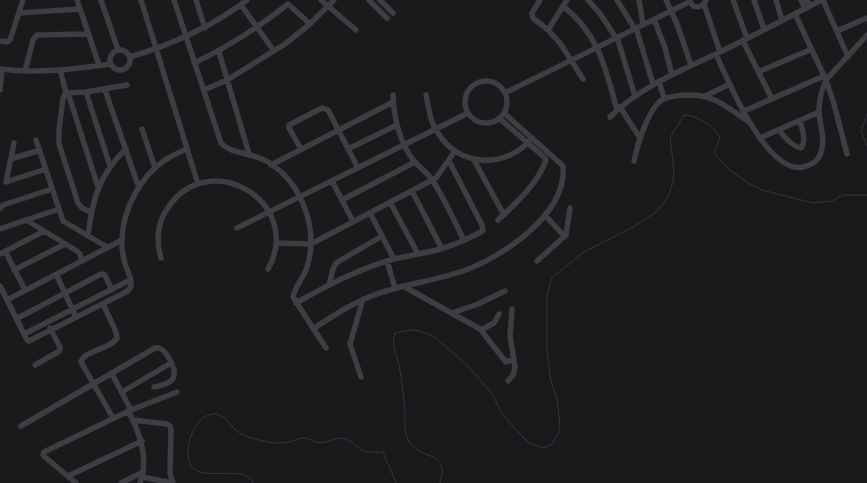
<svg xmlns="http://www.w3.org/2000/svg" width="867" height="483" viewBox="0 0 867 483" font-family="'Golos Text',sans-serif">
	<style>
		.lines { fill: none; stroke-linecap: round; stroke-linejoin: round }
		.stream { stroke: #30383f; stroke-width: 1 }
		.minor { stroke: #3d3d42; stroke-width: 5.5 }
	</style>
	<rect width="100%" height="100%" fill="#1a1a1c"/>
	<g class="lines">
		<path class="stream" d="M867,114L861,131L867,146
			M253,483C246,463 203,483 191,466C182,450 194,416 213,414C225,413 229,425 237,431C243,436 252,438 259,440C269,443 279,444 289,442C293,441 299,438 304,438C309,438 315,443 321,443C328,442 335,438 342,438C352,439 355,447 362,450C368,453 377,452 383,452C387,463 392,472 396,483
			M440,483C450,450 423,461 410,443C404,435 405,423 405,413C404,397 402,381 399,365C396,353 391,345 395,333L410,330L420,331L433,336L466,364L483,383L493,395L501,412L514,428L529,443L543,448L551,445L558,434L560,426L557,399L551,382L547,350V294L552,278L584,252L633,227L656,212L663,204L669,195L673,182L674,170L670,138L684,115C699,116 714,126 720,138L714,153L731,171L748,183L762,190L813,203L832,201L843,195H867"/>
		<path class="minor" d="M77,0L99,65
			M101,0L118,50
			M141,0L198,184
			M174,0L221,143C230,154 254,153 268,162C302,183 319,229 307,267C304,277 294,288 293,297L326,348
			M196,0L205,28
			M321,0L356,30
			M369,0L387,18
			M380,0L393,13
			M540,0L532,13L533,18L548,30L560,43L583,79
			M588,0L601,15L616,38
			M617,0L635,29
			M639,0L643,24
			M666,0L677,24L691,65
			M689,0L693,6C699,8 704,6 706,0
			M733,0L747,38
			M754,0L764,29
			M776,0L782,20
			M801,0L805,9
			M807,0L809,6
			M823,0L848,57
			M704,4L720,52
			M241,5L274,51
			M563,6C598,33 606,69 617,110
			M19,13L80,9
			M654,19L665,48L672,75
			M636,28L653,84
			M548,30L567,0
			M837,31L867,18
			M617,37L635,96
			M0,41L7,42L10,40L23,0
			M743,41L772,99
			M110 60a10 10 0 1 1 20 0a10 10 0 1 1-20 0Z
			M219,52L249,154
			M716,54C728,81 767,175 803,167C812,165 819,161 821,152C826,138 819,124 819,110C819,100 822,89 826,80L795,14
			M130,57C173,44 212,27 247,0
			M194,63C228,47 259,27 288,4L310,24
			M0,69C37,74 74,69 111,64
			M60,70L66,92L63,98L59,130V144L78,203L82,208L91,212
			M25,71L33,40L37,35L89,34
			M758,72L812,49
			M659,81L664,98
			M465 102a21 21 0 1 1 42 0a21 21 0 1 1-42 0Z
			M0,90L2,70
			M105,90L139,188
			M204,90L227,80L285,44L310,24L334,0
			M86,92L110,166
			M66,93L86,92L127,85
			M68,93L98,187
			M505,93L689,2
			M393,95C394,118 399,142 414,161C420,168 428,173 433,181C445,200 454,221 464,240
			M426,95C429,109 430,122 438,133C459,168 507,169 532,138
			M705,96L730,84
			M620,107L640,138
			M744,111L824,76
			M610,117C641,86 681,71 720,52C754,35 788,18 821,0
			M142,129L155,168
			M779,130C784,137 791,146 801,148C807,141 802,129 800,121
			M760,138L819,112
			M36,140L63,221L107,247
			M14,143L6,182L46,169
			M301,149L289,128V125L322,108L328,110L358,168
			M348,149L397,125
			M847,154L834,104L826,80L867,35
			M11,159L40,150
			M474,160L504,215
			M634,161C637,146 649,105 664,99C670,96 678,96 685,95C695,95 703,95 712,99C725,104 737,114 749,122
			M271,165L393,102
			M332,181L353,221
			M412,191L442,249
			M342,200L415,162
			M390,202L418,254
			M0,208L3,205L52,189
			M370,213L394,259
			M545,215L564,236
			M26,220L77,251L80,254L82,261
			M498,220C516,203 537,185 546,160L544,157L499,118
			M237,228L468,113
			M0,229L59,209
			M88,236C92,201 99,174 126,149
			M276,243L311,244L436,178L455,151
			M5,251L25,290
			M0,254L44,231
			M161,258C156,241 157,224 167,209C208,145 305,202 268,269
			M387,261L395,288
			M537,261L566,235L570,208
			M14,270L65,244
			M56,274L76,317
			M329,285L333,269L336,263L382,236
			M0,286L27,340L29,341L126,292C129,290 131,288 131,285C132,278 127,270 125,264C123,256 121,247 122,239C123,209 140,177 165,160C172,156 179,152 187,149
			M403,286L480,329L506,362L514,359
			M7,300L122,240
			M296,303C328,285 358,269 394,259C406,256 420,254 433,251C450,247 466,240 481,232L483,230L482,225L449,161
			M103,304L116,332L117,338C110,350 84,350 81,362L113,418
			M452,313L478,304L505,291
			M16,319L101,274L105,275L112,290
			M313,329C334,315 354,302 377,294C404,284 433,281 460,272C500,259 567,215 563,167L562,165L504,113
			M481,330L494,323L499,314
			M24,334L130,280
			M35,365L58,352L60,350V347L50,328
			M112,374L131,410
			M361,377L350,344L363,299
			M508,381L513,375L515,367L510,336L512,309
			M122,392L171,363
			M128,411C140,433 149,458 140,483
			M133,420L167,424L170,426L171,430L170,473L173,483
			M21,426L155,348H159C167,351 179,372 172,380C168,384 159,386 154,387
			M68,476L142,441
			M142,477L173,483
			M76,483L45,457L43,455L44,452L131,410L177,392
			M121,483L143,472"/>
	</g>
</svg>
